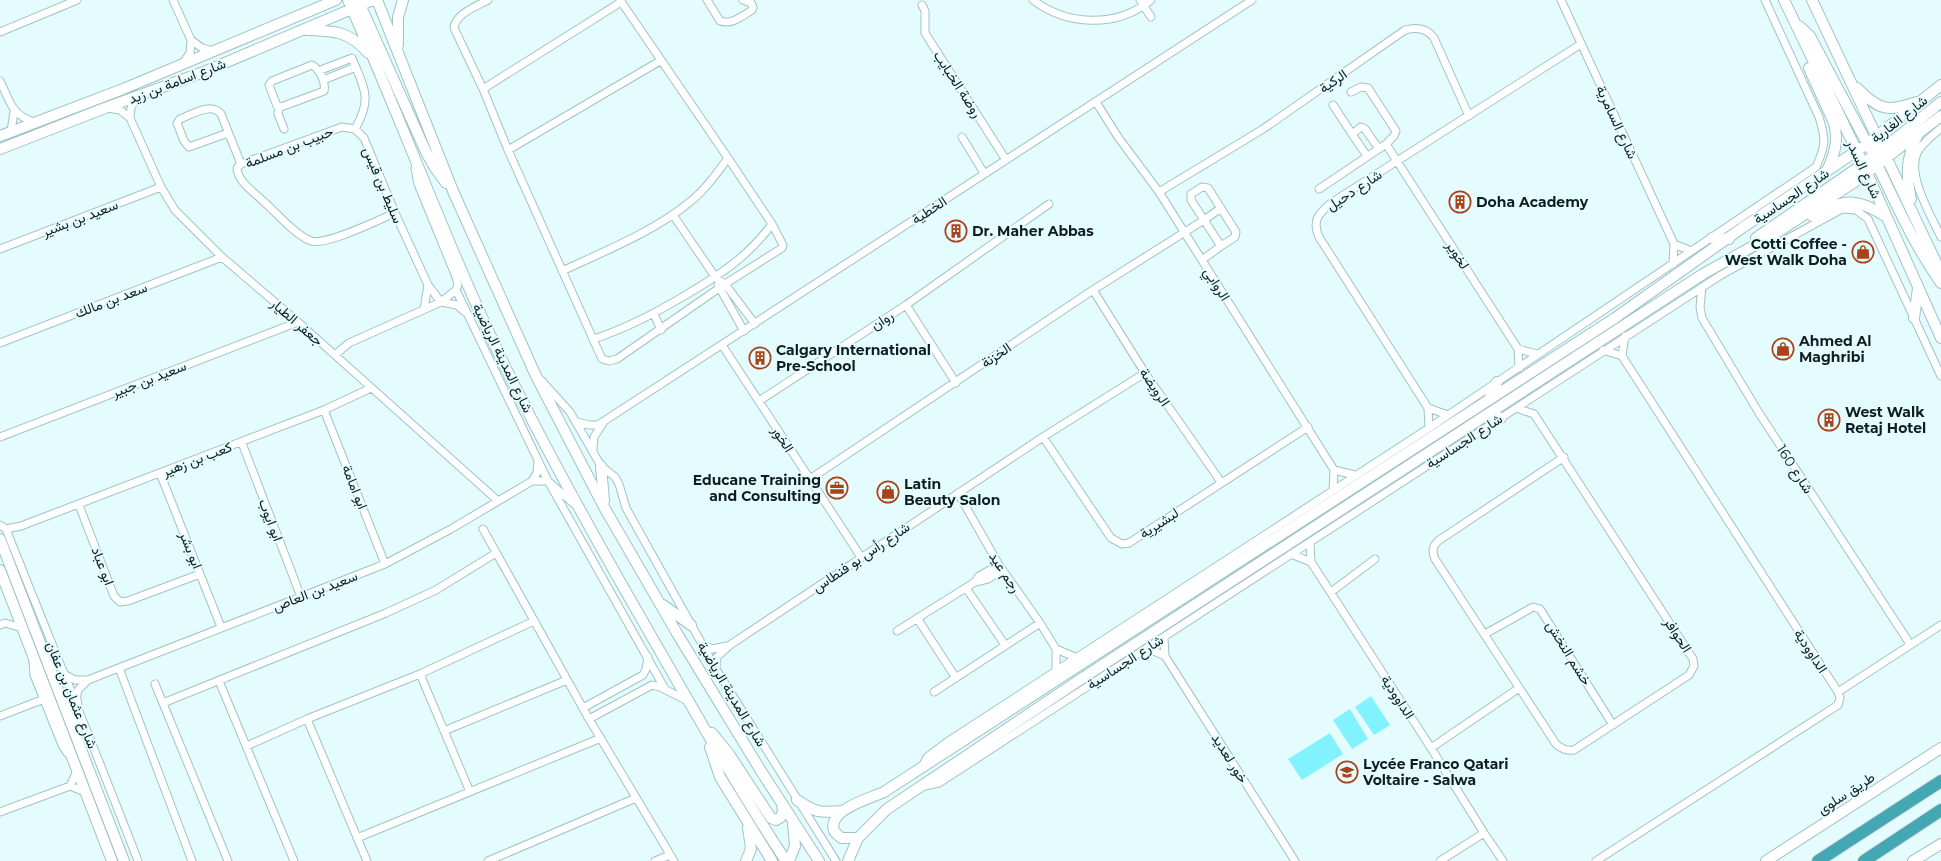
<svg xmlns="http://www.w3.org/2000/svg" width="1941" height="861" viewBox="0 0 1941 861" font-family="Montserrat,Vazirmatn,sans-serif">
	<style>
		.green { fill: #83f2ff }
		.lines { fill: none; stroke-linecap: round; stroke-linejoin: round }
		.street-casing { stroke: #9ec3c7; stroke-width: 9 }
		.secondary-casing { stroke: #9ec3c7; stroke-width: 12 }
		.highway-casing { stroke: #d9dbdb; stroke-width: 14 }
		.street { stroke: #fff; stroke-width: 7 }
		.secondary { stroke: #fff; stroke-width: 10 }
		.highway { stroke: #43a8b3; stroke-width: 12 }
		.labels { text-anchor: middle; stroke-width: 4; stroke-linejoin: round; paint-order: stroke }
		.street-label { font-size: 14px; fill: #0f1d1f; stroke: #e5fcfe }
		.poi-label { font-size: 14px; font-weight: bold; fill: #0f1d1f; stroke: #e5fcfe; text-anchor: start }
	</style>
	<rect width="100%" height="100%" fill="#e5fcfe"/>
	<path class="green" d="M1371,696L1390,725L1374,735L1355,707Z
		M1350,709L1368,739L1352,749L1333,720Z
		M1330,733L1343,754L1302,780L1288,759Z"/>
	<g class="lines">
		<g class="street-casing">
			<path id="street" d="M173,0L191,40L190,53L183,63
				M488,0C477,6 455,14 454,28L483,89L508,150L602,359L609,361L617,359L725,284L782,248L783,245L772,224L728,158L620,0
				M707,0L720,21C732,25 742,16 752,10L753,7L751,3L743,0
				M1033,0C1067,26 1117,28 1151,0
				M1140,0L1151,17
				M1561,0L1674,244L1673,264
				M922,5L925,11V33L1006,160
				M0,32L77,0
				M191,40L202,48L213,51
				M312,65C320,70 326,82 324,91L281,107L277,106L269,85L272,81Z
				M318,71L352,58C364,88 373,98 355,129
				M323,80L356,67
				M0,81C10,101 11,115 34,122
				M483,89L621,2
				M1351,92L1361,87L1368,88L1396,131L1394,136L1386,144L1518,349L1519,368
				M1096,102L1118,137L1159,192L1334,470L1333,490
				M1333,105L1352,134
				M279,107L278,114L284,129
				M107,108L120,110L130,118L161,187L175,210L222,257L298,322L497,500
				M130,118L131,108L136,97
				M1941,128C1932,136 1922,143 1917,153C1907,176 1931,216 1941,237
				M11,131L14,112
				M228,133L189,147L184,141L177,123L180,119C193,114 211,102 221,114L241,164
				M962,137L984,173
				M508,150L660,61
				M1367,156L1352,134L1361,127L1365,129L1379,149
				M1319,189L1386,144
				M1159,192L1263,129L1405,30C1416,27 1427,28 1434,38L1469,116
				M395,213C378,220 326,246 311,241C295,235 276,212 263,201C255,193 237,181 237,168L241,164L342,127L355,129L364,138L395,213L428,285L441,302L457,305L465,312
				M673,215L716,278L725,284L755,324
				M1674,244L1691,251
				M1221,246L1235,237L1236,232L1208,188L1202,187L1191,194V200L1204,220L1221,208
				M0,249L161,187
				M562,271C603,252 657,230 691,201C706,189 717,173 728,158
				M718,285L744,331
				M1702,287L1700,307L1702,318L1759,413L1910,644
				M456,290L548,481L665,689
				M1093,290L1145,373L1221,482
				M906,305L956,383
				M424,309L428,285
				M654,314L661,330
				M594,339C627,328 654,314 684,296C718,276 748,257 772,224
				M0,343L222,257
				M722,345L861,557
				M1518,349L1537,354
				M335,355L349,343L441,302L456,290L458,285L456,277L418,184L415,168
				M1622,356L1625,336
				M541,380L570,412L601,466L615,477L619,484L626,508L716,669L836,861
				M759,401L906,305L1049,204
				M1428,408L1448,415
				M1516,408L1534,414L1693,659L1694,666L1689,675L1574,750C1566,751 1562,749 1556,744L1435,559C1432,551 1432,547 1438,541L1564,457
				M324,410L385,564
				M577,422L589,425H598L1252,0
				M1429,428L1428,408L1319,237C1312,221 1318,214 1331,203L1581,44
				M0,437L298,322
				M1043,437L1111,538L1122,544L1129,543L1308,427
				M242,443L301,597
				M593,449L594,437L603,423
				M1334,470L1355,475
				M160,473L221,627
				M810,479L1093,290L1204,220L1221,246L1202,260
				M532,481L537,473L538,461
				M958,493L999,565L1040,623L1056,649V671
				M79,505L114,596L120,602L128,601L200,574
				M0,525L6,529L21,526L324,410L371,388
				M6,529C50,640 95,749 138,861
				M483,529L589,719L674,861
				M1310,542L1311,562
				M1291,554L1311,562L1431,748L1484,833L1503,861
				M975,582L988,579L1003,570
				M966,588L1005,645
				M1331,592L1375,559
				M917,618L956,678
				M0,625L5,623L22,628
				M897,631L975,582L979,576L999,565
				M1485,634L1526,611L1533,607L1540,609L1613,725
				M1164,637L1165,656L1295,861
				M702,644L712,649L727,646
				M1147,648L1165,656
				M1056,649L1077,658
				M33,661L34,675L62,745L67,753
				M119,668L192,861
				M716,668L717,657L730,645L1043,437L1145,373
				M62,673L75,680H88L385,564L451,529L532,481H548L575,505
				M420,674L470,792
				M219,681L294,861
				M155,684L228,861
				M934,692L1040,623
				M1838,692L1941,625
				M76,700L78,690L88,680
				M163,703L386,613L436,590L496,553
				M583,708L643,675L646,669L648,657
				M0,716L44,699
				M307,719L367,861
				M589,719L652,685L660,687L688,701
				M444,731L567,680
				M247,746L307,719L420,674L534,621
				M1431,748L1519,688
				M922,767L927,757L947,742L1429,428L1816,167C1826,145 1826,140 1819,117L1765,0
				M70,786L77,771
				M925,786L939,783L1721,275L1842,209L1856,210L1868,219L1941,376
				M0,812L70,786L85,792
				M357,838L601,738
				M488,861L636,798
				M655,861L670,855
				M1440,861L1484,833
				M1596,861L1838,705L1840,698L1838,692L1622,356L1603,350"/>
		</g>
		<g class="secondary-casing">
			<path id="secondary" d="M348,0C401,118 445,241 501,358C546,451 597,542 649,632C693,709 737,787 786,861
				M358,0L426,152L435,168L446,183
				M377,0L453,191L536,376L604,507L678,635L761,771L819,861
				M1784,0L1863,164L1941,338
				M1812,0L1941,273
				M1799,26L1810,36L1870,149
				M307,30C334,31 350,31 368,53
				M398,45V17L403,0
				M1809,68L1834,123C1839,142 1834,156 1826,173
				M1857,88C1880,111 1888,112 1917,102
				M0,136L123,89L336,0
				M0,149L105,108L201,73L373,0
				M1877,154L1941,102
				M1875,160C1895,202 1914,245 1941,283
				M1911,199C1906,176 1906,158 1917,136
				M1812,216C1844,200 1854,196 1885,216
				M1712,238L1729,239
				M1756,238L1863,164L1877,152V141
				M1914,318L1918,288
				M1489,399L1497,382
				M1488,414L1501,418
				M601,466L604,501
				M0,539L124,861
				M0,570L112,861
				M663,605L691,625
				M76,701L77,728
				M712,733L729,754L771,818L776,820L781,817L783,811L782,803
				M710,747L720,777L772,861
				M797,800C816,813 820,813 842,811
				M858,838H841L834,831C827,810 868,799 884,792L1615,318L1742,228L1867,144L1941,85
				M746,861L751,849L748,827
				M789,861L795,846L793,824
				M848,861L858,838L887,809L1078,681L1703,274L1773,235L1856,181L1941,116
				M1766,861L1941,748
				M1913,861L1941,844"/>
		</g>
		<g class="highway-casing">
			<path id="highway" d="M1818,861L1941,781
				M1864,861L1941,810"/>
		</g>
		<use href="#street" class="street"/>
		<use href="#secondary" class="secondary"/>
		<use href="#highway" class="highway"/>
	</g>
	<defs>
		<g id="building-ring" transform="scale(1.125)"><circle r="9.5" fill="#e5fcfe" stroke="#a9431b" stroke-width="1.5"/><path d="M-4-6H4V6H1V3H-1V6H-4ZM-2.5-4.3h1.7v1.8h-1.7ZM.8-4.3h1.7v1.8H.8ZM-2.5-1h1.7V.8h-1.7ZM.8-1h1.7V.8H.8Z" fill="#a9431b"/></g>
		<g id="shop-ring" transform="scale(1.125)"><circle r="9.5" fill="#e5fcfe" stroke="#a9431b" stroke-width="1.5"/><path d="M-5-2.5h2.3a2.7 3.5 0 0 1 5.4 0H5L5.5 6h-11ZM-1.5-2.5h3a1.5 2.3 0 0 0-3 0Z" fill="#a9431b"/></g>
		<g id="office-ring" transform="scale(1.125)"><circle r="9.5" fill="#e5fcfe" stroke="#a9431b" stroke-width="1.5"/><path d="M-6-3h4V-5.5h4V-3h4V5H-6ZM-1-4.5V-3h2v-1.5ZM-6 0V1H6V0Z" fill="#a9431b"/></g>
		<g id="school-ring" transform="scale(1.125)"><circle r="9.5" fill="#e5fcfe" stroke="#a9431b" stroke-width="1.5"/><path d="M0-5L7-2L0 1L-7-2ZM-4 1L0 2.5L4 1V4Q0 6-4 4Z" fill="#a9431b"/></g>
	</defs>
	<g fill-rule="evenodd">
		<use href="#building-ring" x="1460" y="202"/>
		<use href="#building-ring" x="956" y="231"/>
		<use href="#shop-ring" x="1863" y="252"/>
		<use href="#shop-ring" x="1783" y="349"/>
		<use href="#building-ring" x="760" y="358"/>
		<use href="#building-ring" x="1829" y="420"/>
		<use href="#office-ring" x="837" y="488"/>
		<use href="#shop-ring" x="888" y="492"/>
		<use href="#school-ring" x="1347" y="772"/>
	</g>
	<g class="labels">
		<g class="street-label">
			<text transform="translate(177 81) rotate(-21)" y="5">شارع اسامة بن زيد</text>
			<text transform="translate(1333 81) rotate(-35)" y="5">الركية</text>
			<text transform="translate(958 84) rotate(57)" y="5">روضة الخبايب</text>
			<text transform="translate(1899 119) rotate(-38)" y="5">شارع الغارية</text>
			<text transform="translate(1617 122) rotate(65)" y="5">شارع السامرية</text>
			<text transform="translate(289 147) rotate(-21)" y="5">حبيب بن مسلمة</text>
			<text transform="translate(1864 169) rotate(65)" y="5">شارع السدر</text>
			<text transform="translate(383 185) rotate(67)" y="5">سليط بن قيس</text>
			<text transform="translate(1354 190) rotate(-33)" y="5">شارع دحيل</text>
			<text transform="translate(1791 196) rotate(-34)" y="5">شارع الجساسية</text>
			<text transform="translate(929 210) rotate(-33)" y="5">الخطية</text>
			<text transform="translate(80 218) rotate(-21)" y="5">سعيد بن بشير</text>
			<text transform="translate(1458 255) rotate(57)" y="5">لخوير</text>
			<text transform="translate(1217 284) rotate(58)" y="5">الروابي</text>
			<text transform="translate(111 300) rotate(-21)" y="5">سعد بن مالك</text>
			<text transform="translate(882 320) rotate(-33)" y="5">روان</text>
			<text transform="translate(297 322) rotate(41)" y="5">جعفر الطيار</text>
			<text transform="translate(996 355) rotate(-34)" y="5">الخزنة</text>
			<text transform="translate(503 358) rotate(64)" y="5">شارع المدينة الرياضية</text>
			<text transform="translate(149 379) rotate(-21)" y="5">سعيد بن جبير</text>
			<text transform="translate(1155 387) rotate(56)" y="5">الرويضة</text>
			<text transform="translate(783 439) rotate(57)" y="5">الخور</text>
			<text transform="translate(1464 441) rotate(-33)" y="5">شارع الجساسية</text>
			<text transform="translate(197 459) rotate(-21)" y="5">كعب بن زهير</text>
			<text transform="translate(1795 469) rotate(57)" y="5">شارع 160</text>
			<text transform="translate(355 487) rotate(68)" y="5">ابو امامة</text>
			<text transform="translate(271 520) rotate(69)" y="5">ابو ايوب</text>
			<text transform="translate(1159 523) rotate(-33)" y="5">لبشيرية</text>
			<text transform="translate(191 550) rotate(68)" y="5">ابو بشر</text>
			<text transform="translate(861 557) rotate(-34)" y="5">شارع رأس بو فنطاس</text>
			<text transform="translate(103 566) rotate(69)" y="5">ابو عباد</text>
			<text transform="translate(1005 572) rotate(57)" y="5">رجم عيد</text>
			<text transform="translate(315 591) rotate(-21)" y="5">سعيد بن العاص</text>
			<text transform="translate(1678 635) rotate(57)" y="5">الحوافر</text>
			<text transform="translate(1811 651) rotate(57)" y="5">الداوودية</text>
			<text transform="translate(1569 653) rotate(58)" y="5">خشم النخش</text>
			<text transform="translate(1125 662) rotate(-33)" y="5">شارع الجساسية</text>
			<text transform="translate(732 694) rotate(59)" y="5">شارع المدينة الرياضية</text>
			<text transform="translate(72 695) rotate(68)" y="5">شارع عثمان بن عفان</text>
			<text transform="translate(1398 697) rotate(57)" y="5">الداوودية</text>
			<text transform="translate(1230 758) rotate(58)" y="5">خور لعديد</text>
			<text transform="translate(1846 793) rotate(-33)" y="5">طريق سلوى</text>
		</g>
		<g class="poi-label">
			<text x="1476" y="207">Doha Academy</text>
			<text x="972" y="236">Dr. Maher Abbas</text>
			<text x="1847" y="249" text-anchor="end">Cotti Coffee -<tspan x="1847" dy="16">West Walk Doha</tspan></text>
			<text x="1799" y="346">Ahmed Al<tspan x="1799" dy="16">Maghribi</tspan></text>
			<text x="776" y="355">Calgary International<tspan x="776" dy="16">Pre-School</tspan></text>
			<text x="1845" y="417">West Walk<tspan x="1845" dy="16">Retaj Hotel</tspan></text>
			<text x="821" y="485" text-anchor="end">Educane Training<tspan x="821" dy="16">and Consulting</tspan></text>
			<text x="904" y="489">Latin<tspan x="904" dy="16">Beauty Salon</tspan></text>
			<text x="1363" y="769">Lycée Franco Qatari<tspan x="1363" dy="16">Voltaire - Salwa</tspan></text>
		</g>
	</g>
</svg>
